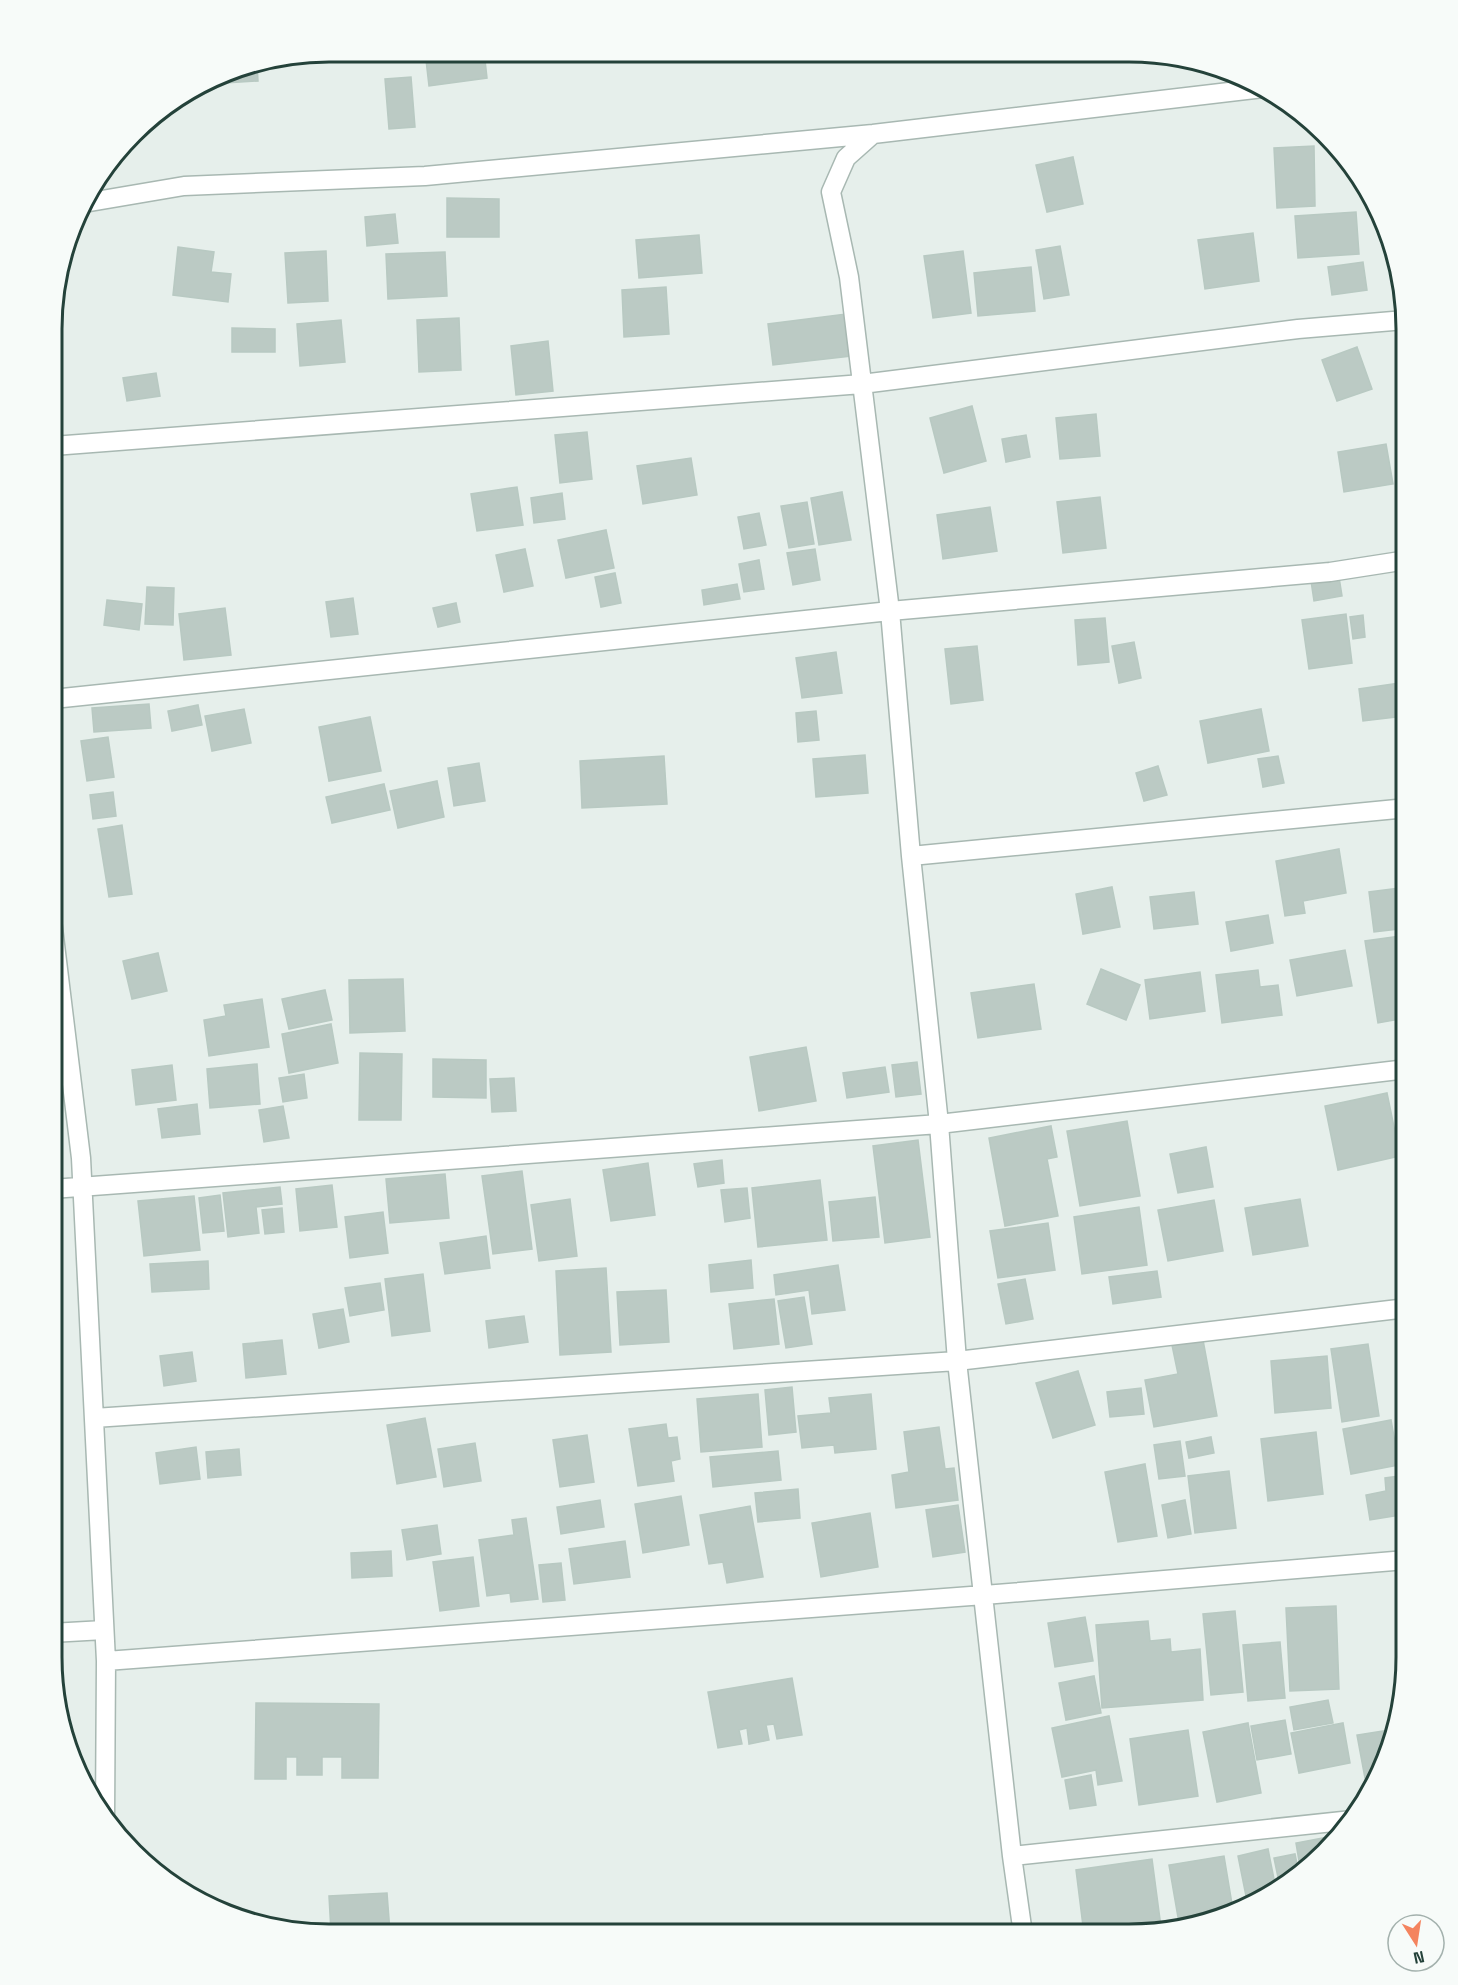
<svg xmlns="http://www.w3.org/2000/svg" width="1458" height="1985" viewBox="0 0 1458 1985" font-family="'Space Grotesk',sans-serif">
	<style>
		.building { fill: #bbcac4; stroke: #b8c9c2; stroke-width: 1.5 }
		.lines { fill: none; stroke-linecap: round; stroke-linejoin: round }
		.minor-casing { stroke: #a8b8b2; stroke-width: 21 }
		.minor { stroke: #fff; stroke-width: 18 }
		.rim { fill: none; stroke: #24423a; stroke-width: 3 }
	</style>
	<rect width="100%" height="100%" fill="#e6efeb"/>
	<path class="building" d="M425,51H484L487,78L429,86Z
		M731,52H765L732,58Z
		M257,63L258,81L225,83V74L239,66Z
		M411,77L415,127L389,129L385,79Z
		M142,124L146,135L129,141Z
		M1314,146L1315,206L1277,208L1274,148Z
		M1073,157L1083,204L1047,212L1036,165Z
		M447,198L499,199V237H447Z
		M1356,212L1359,254L1298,258L1295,216Z
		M395,214L398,243L367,246L365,217Z
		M1253,233L1259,281L1205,289L1198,240Z
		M699,235L702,273L639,278L636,240Z
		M1060,246L1069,295L1044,299L1036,250Z
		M178,247L214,252L211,272L231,274L228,302L173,295Z
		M326,251L328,301L288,303L285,253Z
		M963,251L971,313L933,318L924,256Z
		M445,252L447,296L388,299L386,254Z
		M1363,262L1367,290L1332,295L1328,267Z
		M1031,267L1035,311L978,316L974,273Z
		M666,287L669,334L624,337L622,290Z
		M846,314L851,356L773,365L768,324Z
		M459,318L461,370L419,372L417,320Z
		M341,320L345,362L300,366L297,324Z
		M232,328L275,329V352H232Z
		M548,341L553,391L516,395L511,346Z
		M1357,347L1372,389L1337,401L1322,360Z
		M156,373L160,396L127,401L123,378Z
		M972,406L986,461L944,473L930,418Z
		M1096,414L1100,456L1060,459L1056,418Z
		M587,432L592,479L560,483L555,435Z
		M1026,435L1030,457L1006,462L1002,439Z
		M1386,444L1393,484L1344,492L1338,452Z
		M691,458L697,495L643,504L637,466Z
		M517,487L523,525L477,531L471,494Z
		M842,492L851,540L819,545L811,498Z
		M562,493L565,519L534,523L531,498Z
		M1100,497L1106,548L1063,553L1057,502Z
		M807,502L814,544L789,548L781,506Z
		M990,507L997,551L943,559L937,515Z
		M759,513L766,545L744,549L738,517Z
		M606,530L614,568L566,578L558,540Z
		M525,549L533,586L504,592L496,555Z
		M815,549L820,580L793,585L787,553Z
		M759,560L764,589L744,592L739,564Z
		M615,573L621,603L601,607L595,577Z
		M1339,577L1342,596L1314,601L1311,581Z
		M737,584L740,599L704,605L702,590Z
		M147,587L174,588L173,625L145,624Z
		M353,598L358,634L331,637L326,602Z
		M107,600L142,604L139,630L104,625Z
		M456,603L460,622L438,627L433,608Z
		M225,608L231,655L184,660L179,614Z
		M1346,614L1352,663L1309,669L1302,620Z
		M1363,615L1365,637L1353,639L1350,617Z
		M1105,618L1109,662L1078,665L1075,620Z
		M1134,642L1141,678L1119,683L1112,646Z
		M977,646L983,700L951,704L945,649Z
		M836,652L842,693L802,698L796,658Z
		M1399,683L1404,716L1363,721L1359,689Z
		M149,704L151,728L94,732L92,708Z
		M198,705L202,725L172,731L168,711Z
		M244,709L251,743L212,751L205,716Z
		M1261,709L1269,751L1208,763L1200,721Z
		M816,711L819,740L798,742L796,713Z
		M370,717L381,771L329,781L319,727Z
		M108,737L114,777L87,781L81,741Z
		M865,755L868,793L816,797L813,759Z
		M664,756L667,804L582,808L580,761Z
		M1278,756L1284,783L1263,787L1258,759Z
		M479,763L485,801L454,806L448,768Z
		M1158,766L1167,795L1144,801L1136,773Z
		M437,781L444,817L398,828L390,791Z
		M384,784L390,810L332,823L326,797Z
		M113,792L116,816L93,819L90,795Z
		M122,825L132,894L109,897L98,829Z
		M1339,849L1346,893L1303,901L1305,913L1285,916L1276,861Z
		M1112,887L1120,927L1083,934L1076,894Z
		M1407,887V928L1374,932L1369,892Z
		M1194,892L1198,924L1154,929L1150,897Z
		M1268,915L1273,943L1231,951L1226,922Z
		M1407,935V977L1400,978L1406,1018L1378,1023L1365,941Z
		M1345,950L1352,986L1297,996L1290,960Z
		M158,953L167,991L132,999L123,961Z
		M1101,969L1140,985L1126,1020L1087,1004Z
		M1258,970L1260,987L1278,985L1282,1015L1222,1023L1216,975Z
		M1200,972L1205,1011L1150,1019L1145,980Z
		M403,979L405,1031L350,1033L349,980Z
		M1034,984L1041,1029L978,1038L971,993Z
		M325,990L332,1020L289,1029L282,999Z
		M262,999L269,1047L209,1056L204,1020L226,1016L224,1005Z
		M331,1024L338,1063L289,1073L282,1034Z
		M806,1047L816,1101L759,1111L750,1057Z
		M360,1053L402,1054L401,1120H359Z
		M433,1059L486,1060V1098L433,1097Z
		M917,1062L921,1094L896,1097L892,1065Z
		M257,1064L260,1104L210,1108L207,1069Z
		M172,1065L176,1100L136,1105L132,1070Z
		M885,1067L889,1092L847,1098L843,1073Z
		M304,1074L307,1098L283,1102L279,1078Z
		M514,1078L516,1111L492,1112L490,1079Z
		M1387,1093L1400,1156L1338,1170L1325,1106Z
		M197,1104L200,1134L162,1138L158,1109Z
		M283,1106L289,1138L264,1142L259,1110Z
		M1127,1121L1140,1196L1080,1206L1067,1131Z
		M1051,1126L1057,1157L1047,1159L1058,1216L1005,1226L989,1138Z
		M918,1140L930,1237L885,1243L873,1146Z
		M1206,1147L1213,1187L1178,1193L1170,1154Z
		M722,1160L724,1183L698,1187L694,1164Z
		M648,1163L655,1215L611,1221L603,1170Z
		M522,1171L532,1249L493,1254L482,1176Z
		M445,1174L449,1218L390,1223L386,1179Z
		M820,1180L827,1240L758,1247L752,1188Z
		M332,1185L337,1227L300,1231L296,1189Z
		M280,1187L282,1204L256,1207L259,1233L228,1237L223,1193Z
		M747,1188L750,1218L725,1222L721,1190Z
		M220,1195L224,1231L203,1233L199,1198Z
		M194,1196L200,1250L144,1256L138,1201Z
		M875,1197L879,1237L833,1241L829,1202Z
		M570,1199L577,1256L539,1261L531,1205Z
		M1300,1199L1308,1246L1253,1255L1245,1208Z
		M1214,1200L1223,1251L1168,1261L1158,1210Z
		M1139,1207L1147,1265L1082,1274L1074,1217Z
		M282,1208L284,1232L265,1234L262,1210Z
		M383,1212L388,1253L350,1258L345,1217Z
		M1048,1223L1055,1270L998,1278L990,1231Z
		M486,1236L490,1268L445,1274L440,1243Z
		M751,1260L753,1288L711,1292L709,1265Z
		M208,1261L209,1289L152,1292L150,1264Z
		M838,1265L845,1310L812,1314L809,1290L776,1295L774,1275Z
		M606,1268L611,1352L560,1355L556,1271Z
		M1157,1271L1161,1297L1113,1304L1109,1277Z
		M423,1274L430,1331L392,1336L385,1279Z
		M1025,1279L1033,1319L1006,1324L998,1284Z
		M380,1283L384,1310L350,1316L345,1288Z
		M666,1290L669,1342L620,1345L617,1292Z
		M804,1297L812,1344L786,1348L778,1301Z
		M774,1299L779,1344L734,1349L729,1304Z
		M343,1309L349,1342L319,1348L313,1314Z
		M524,1316L528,1342L489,1348L486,1321Z
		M282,1340L286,1374L246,1378L243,1344Z
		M1203,1340L1217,1416L1154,1427L1145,1380L1178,1374L1172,1345Z
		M1368,1344L1379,1416L1342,1422L1331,1349Z
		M192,1352L196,1381L164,1386L160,1356Z
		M1327,1356L1331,1408L1275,1413L1271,1361Z
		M1078,1371L1095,1425L1053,1438L1036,1383Z
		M792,1387L796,1432L769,1435L765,1390Z
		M1141,1388L1144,1414L1110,1417L1107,1392Z
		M758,1394L762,1447L701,1452L697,1399Z
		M871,1394L876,1449L835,1453L834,1445L802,1448L798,1416L831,1413L829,1398Z
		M425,1418L436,1477L397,1484L387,1425Z
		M1391,1420L1399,1465L1351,1474L1343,1429Z
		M666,1424L668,1438L677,1437L680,1459L671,1461L674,1481L638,1486L629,1429Z
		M939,1427L945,1469L954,1468L958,1500L896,1508L892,1475L909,1472L904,1432Z
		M1316,1432L1323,1494L1268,1501L1261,1439Z
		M587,1435L594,1482L560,1487L553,1440Z
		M1211,1437L1214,1453L1189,1458L1186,1442Z
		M1180,1441L1185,1476L1159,1479L1154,1445Z
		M475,1443L481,1481L444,1487L438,1449Z
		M196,1447L200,1479L160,1484L156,1453Z
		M239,1449L241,1475L208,1478L206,1452Z
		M778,1451L781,1480L713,1487L710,1457Z
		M1145,1464L1157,1536L1118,1542L1105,1472Z
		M1229,1471L1236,1528L1195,1533L1188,1476Z
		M1406,1475V1514L1370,1520L1366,1495L1386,1491L1385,1478Z
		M798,1489L800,1518L758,1522L755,1493Z
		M681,1496L689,1545L643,1553L635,1504Z
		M600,1500L604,1527L561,1534L557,1507Z
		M1185,1500L1191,1534L1168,1538L1162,1505Z
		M958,1505L965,1552L933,1557L926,1510Z
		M750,1506L763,1577L727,1583L723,1562L709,1564L700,1515Z
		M870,1513L878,1567L821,1577L812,1523Z
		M526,1518L538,1599L511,1602L510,1593L487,1596L479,1540L514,1535L512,1520Z
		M437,1525L441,1554L407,1560L402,1530Z
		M625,1541L630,1577L574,1584L569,1549Z
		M391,1551L392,1576L352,1578L351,1553Z
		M473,1557L479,1606L440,1611L433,1562Z
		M561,1563L565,1600L543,1602L539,1565Z
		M1336,1606L1339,1689L1290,1691L1286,1608Z
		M1235,1611L1243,1692L1211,1695L1203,1614Z
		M1085,1617L1093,1661L1055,1667L1048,1623Z
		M1148,1621L1150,1641L1170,1639L1171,1652L1200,1649L1203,1700L1102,1708L1096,1625Z
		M1280,1642L1285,1698L1248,1701L1243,1645Z
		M1094,1676L1101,1713L1066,1720L1059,1683Z
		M792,1678L802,1735L777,1739L774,1724L766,1725L769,1740L749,1744L747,1728L739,1730L742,1744L718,1748L708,1692Z
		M1328,1700L1333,1723L1294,1730L1290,1707Z
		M256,1703L379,1704L378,1778H342V1757H322V1775H297V1757H286V1779H255Z
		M1109,1716L1122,1781L1098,1785L1096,1770L1062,1777L1052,1728Z
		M1285,1720L1291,1754L1257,1760L1251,1726Z
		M1248,1723L1261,1793L1217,1802L1203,1732Z
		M1343,1723L1350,1763L1299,1773L1291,1733Z
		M1396,1729L1392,1746L1371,1788L1367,1789L1357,1735Z
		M1188,1730L1198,1796L1139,1805L1130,1739Z
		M1091,1775L1096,1805L1070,1809L1065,1780Z
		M1339,1835L1312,1865L1301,1873L1296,1843Z
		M1268,1849L1276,1889L1248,1906L1238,1856Z
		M1295,1854L1299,1874L1280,1887L1274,1858Z
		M1224,1856L1233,1910L1179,1923L1169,1865Z
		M1152,1859L1161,1927L1130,1934H1084L1076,1870Z
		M387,1893L390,1932H331L329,1896Z"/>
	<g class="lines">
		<g class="minor-casing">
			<path id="minor" d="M84,203L184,186L425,176L873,134L1263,88
				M53,446L862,384L1298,329L1405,320
				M53,699L890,611L849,277L831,192L846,158L873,134
				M911,856L1407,808
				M52,920L81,1158L106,1661L105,1818
				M52,1189L939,1124L1407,1069
				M94,1418L957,1361L1407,1308
				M51,1633L104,1630
				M106,1661L984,1595L1406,1560
				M1012,1856L1352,1820
				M1023,1934L1012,1856L957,1361L939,1124L911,856L890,611L1330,572L1407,560"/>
		</g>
		<use href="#minor" class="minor"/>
	</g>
	<path d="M0 0H1458V1985H0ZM329 62H1129A267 267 0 0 1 1396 329V1657A267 267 0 0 1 1129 1924H329A267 267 0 0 1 62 1657V329A267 267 0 0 1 329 62Z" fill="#f7fbf9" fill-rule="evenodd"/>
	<path class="rim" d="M329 62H1129A267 267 0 0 1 1396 329V1657A267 267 0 0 1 1129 1924H329A267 267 0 0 1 62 1657V329A267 267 0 0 1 329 62Z"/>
	<g transform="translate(1416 1943) rotate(168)"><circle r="28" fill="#f7fbf9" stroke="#a3b1ad" stroke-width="1.5"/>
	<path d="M0-4.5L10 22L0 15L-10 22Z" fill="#f4845f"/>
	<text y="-9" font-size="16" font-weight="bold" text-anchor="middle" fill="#24423a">N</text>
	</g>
</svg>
